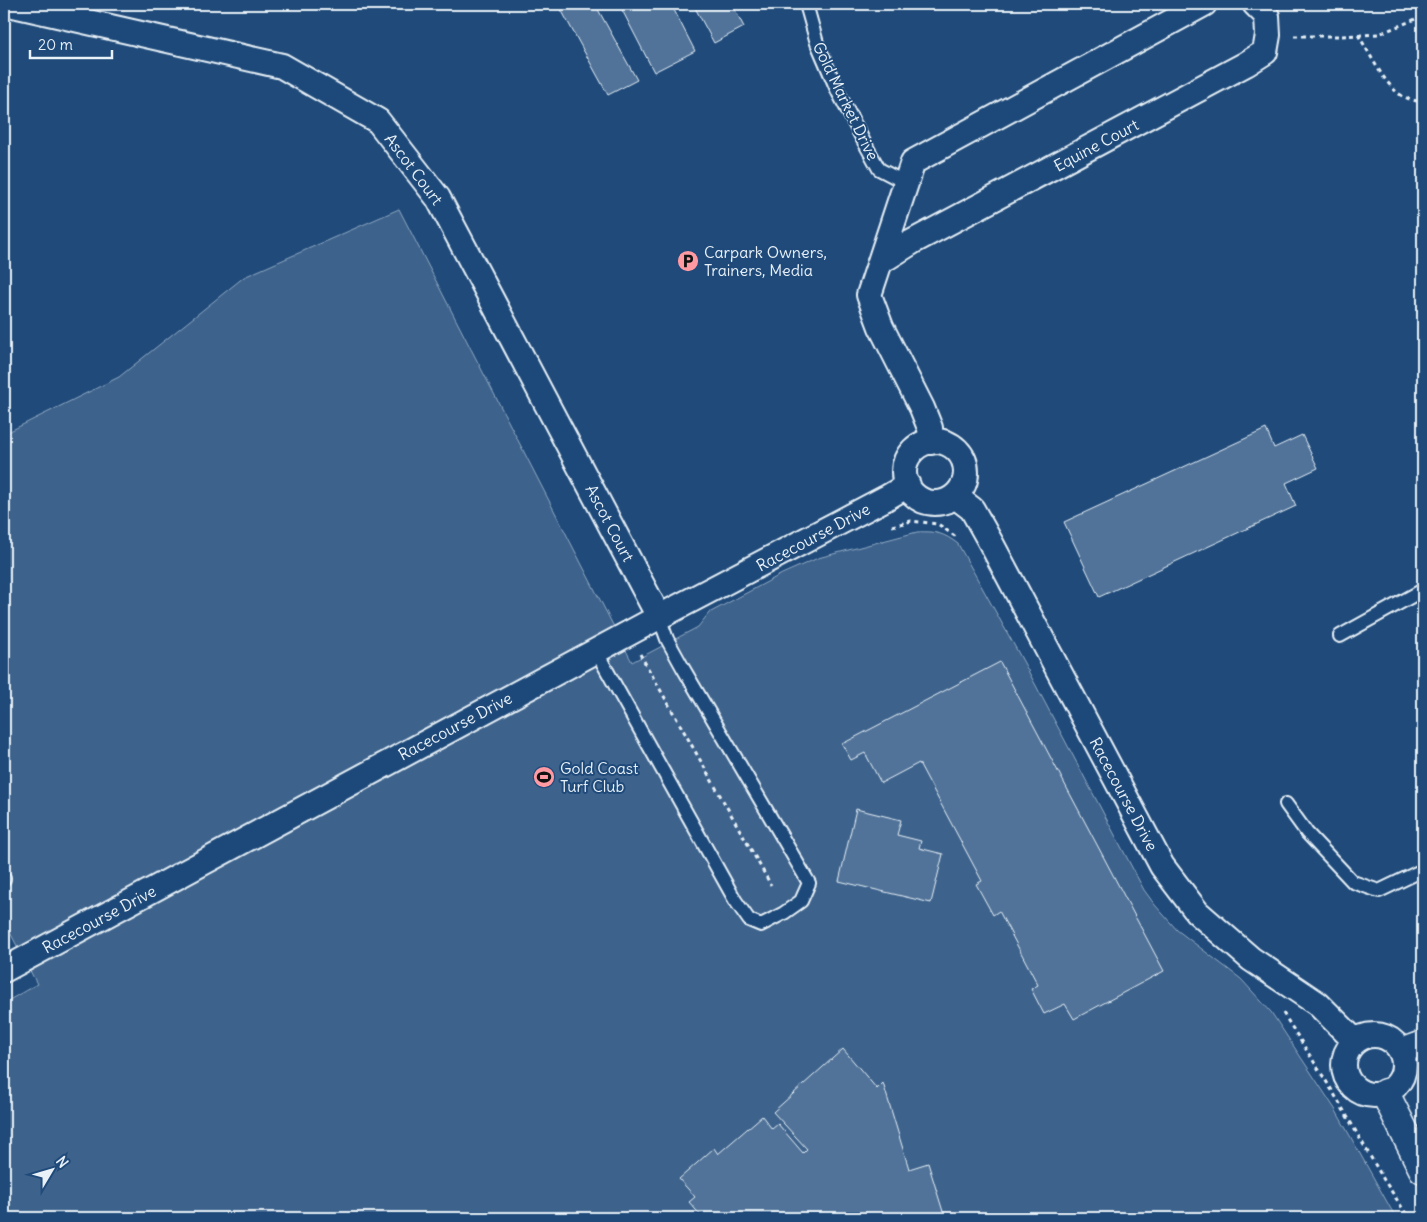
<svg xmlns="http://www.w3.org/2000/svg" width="1427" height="1222" viewBox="0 0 1427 1222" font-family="Delius,sans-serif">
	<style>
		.green { fill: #3c628c; stroke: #92aac2 }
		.building { fill: #517399; stroke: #e8f1f8 }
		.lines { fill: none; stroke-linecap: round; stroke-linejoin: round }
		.lane-casing { stroke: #e8f1f8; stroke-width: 16 }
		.street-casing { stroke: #e8f1f8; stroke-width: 28 }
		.secondary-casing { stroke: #e8f1f8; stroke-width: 31 }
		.path { stroke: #e8f1f8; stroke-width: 3; stroke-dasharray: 4 4; stroke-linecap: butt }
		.lane { stroke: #1f4a7a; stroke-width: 12 }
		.street { stroke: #1f4a7a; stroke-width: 24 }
		.secondary { stroke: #1f4a7a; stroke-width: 28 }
		.labels { text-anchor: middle; stroke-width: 4; stroke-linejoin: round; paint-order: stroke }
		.street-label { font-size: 16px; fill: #e8f1f8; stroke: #1f4a7a }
		.poi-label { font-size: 16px; fill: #e8f1f8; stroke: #1f4a7a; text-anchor: start }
	</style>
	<rect width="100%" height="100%" fill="#1f4a7a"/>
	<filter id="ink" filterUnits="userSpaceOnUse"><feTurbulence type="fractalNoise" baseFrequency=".02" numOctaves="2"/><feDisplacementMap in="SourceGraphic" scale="10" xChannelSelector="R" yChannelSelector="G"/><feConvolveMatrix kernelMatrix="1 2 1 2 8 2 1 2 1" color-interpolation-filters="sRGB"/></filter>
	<g filter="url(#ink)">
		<path class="green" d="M399,209L632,662L698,627L709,613L782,574L818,558L917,532C935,531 944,533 958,544L1024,663L1144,890L1155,905L1177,930L1241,979L1271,1012L1335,1109L1396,1218H4V1003L37,984L4,921V434L119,377L244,277Z"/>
		<path class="building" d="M558,4H595L637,80L608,95Z
			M619,4H671L695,51L654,72Z
			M693,4H732L744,27L714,43Z
			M1266,429L1274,448L1302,435L1318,468L1286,483L1296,506L1099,597L1064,522Z
			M1000,662L1164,971L1074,1019L1065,1004L1044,1014L1031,989L1038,985L999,911L993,915L976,884L982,881L919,763L881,783L865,753L851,760L842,744Z
			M856,809L901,820L897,835L921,841L919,848L943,854L931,903L839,881Z
			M843,1049L877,1089L883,1083L909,1169L928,1163L945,1218H703L689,1202L695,1197L679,1179L714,1148L718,1154L762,1116L772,1129L778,1124L803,1153L807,1149L773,1112Z"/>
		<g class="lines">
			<g class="lane-casing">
				<path id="lane" d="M806,4L817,43L838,92L863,140L879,169L906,183
					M1340,636L1423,590
					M596,651L735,900L749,920L761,925L784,913L801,901L809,883L683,668L667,639L659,617
					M1286,804L1307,833L1353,882L1379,891L1423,870
					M4,879V878"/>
			</g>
			<g class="street-casing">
				<path id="street" d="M9,4L282,66L378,121L438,198L659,617
					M880,262L912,242L1246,64L1265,52L1268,35L1267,16L1255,4
					M904 472a31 31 0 1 1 62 0a31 31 0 1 1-62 0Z
					M931,442L930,428L922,408L881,327L869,295L913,162L1204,4
					M955,496L972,509L991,543L1162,866L1197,912L1251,959L1318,1004L1355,1041
					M4,970L659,617L886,498L908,485
					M1344 1065a30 30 0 1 1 60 0a30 30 0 1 1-60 0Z
					M1402,1051L1423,1043"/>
			</g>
			<g class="secondary-casing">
				<path id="secondary" d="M1385,1093L1423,1169"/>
			</g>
			<path class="path" d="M1358,35C1370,53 1381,79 1398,93C1404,98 1415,101 1423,102
				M1294,36H1341L1379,34L1423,16
				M892,526L911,521L938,524L956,537
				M640,654L771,885
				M1283,1013L1333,1092L1384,1180L1409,1218"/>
			<use href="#lane" class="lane"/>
			<use href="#street" class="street"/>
			<use href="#secondary" class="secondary"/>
		</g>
	</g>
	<defs>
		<g id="parking-disc" transform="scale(1.125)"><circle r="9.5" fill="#ff9aa2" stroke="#1f4a7a"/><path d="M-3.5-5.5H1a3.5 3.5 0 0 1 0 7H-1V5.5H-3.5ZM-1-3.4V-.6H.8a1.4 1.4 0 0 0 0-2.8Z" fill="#111"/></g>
		<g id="stadium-disc" transform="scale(1.125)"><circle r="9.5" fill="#ff9aa2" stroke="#1f4a7a"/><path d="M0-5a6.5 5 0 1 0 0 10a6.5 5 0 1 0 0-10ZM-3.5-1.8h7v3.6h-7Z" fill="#111"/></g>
	</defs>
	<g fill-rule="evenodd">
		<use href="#parking-disc" x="688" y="261"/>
		<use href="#stadium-disc" x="544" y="777"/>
	</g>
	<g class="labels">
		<g class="street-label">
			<text transform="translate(846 101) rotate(64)" y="6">Gold Market Drive</text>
			<text transform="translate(1096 145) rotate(-28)" y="6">Equine Court</text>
			<text transform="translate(414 169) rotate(53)" y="6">Ascot Court</text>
			<text transform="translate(610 523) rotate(62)" y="6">Ascot Court</text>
			<text transform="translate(813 537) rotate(-28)" y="6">Racecourse Drive</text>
			<text transform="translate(455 726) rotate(-28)" y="6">Racecourse Drive</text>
			<text transform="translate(1124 794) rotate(62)" y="6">Racecourse Drive</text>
			<text transform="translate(99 919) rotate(-28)" y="6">Racecourse Drive</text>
		</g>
		<g class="poi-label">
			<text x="704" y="258">Carpark Owners,<tspan x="704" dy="18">Trainers, Media</tspan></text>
			<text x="560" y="774">Gold Coast<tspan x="560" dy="18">Turf Club</tspan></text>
		</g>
	</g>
	<rect width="1427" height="1222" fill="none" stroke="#1f4a7a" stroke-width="20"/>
	<rect x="10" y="10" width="1407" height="1202" fill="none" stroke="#e8f1f8" stroke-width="2" filter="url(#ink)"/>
	<g transform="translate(52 1170) rotate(52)" stroke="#1f4a7a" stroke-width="4" paint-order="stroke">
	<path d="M0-4L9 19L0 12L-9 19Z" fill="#e8f1f8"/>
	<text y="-8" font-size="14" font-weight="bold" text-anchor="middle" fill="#e8f1f8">N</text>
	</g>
	<path d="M30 50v8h82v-8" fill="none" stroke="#e8f1f8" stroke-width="2.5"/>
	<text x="38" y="50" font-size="15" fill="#e8f1f8" stroke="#1f4a7a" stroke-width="4" paint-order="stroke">20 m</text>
</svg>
